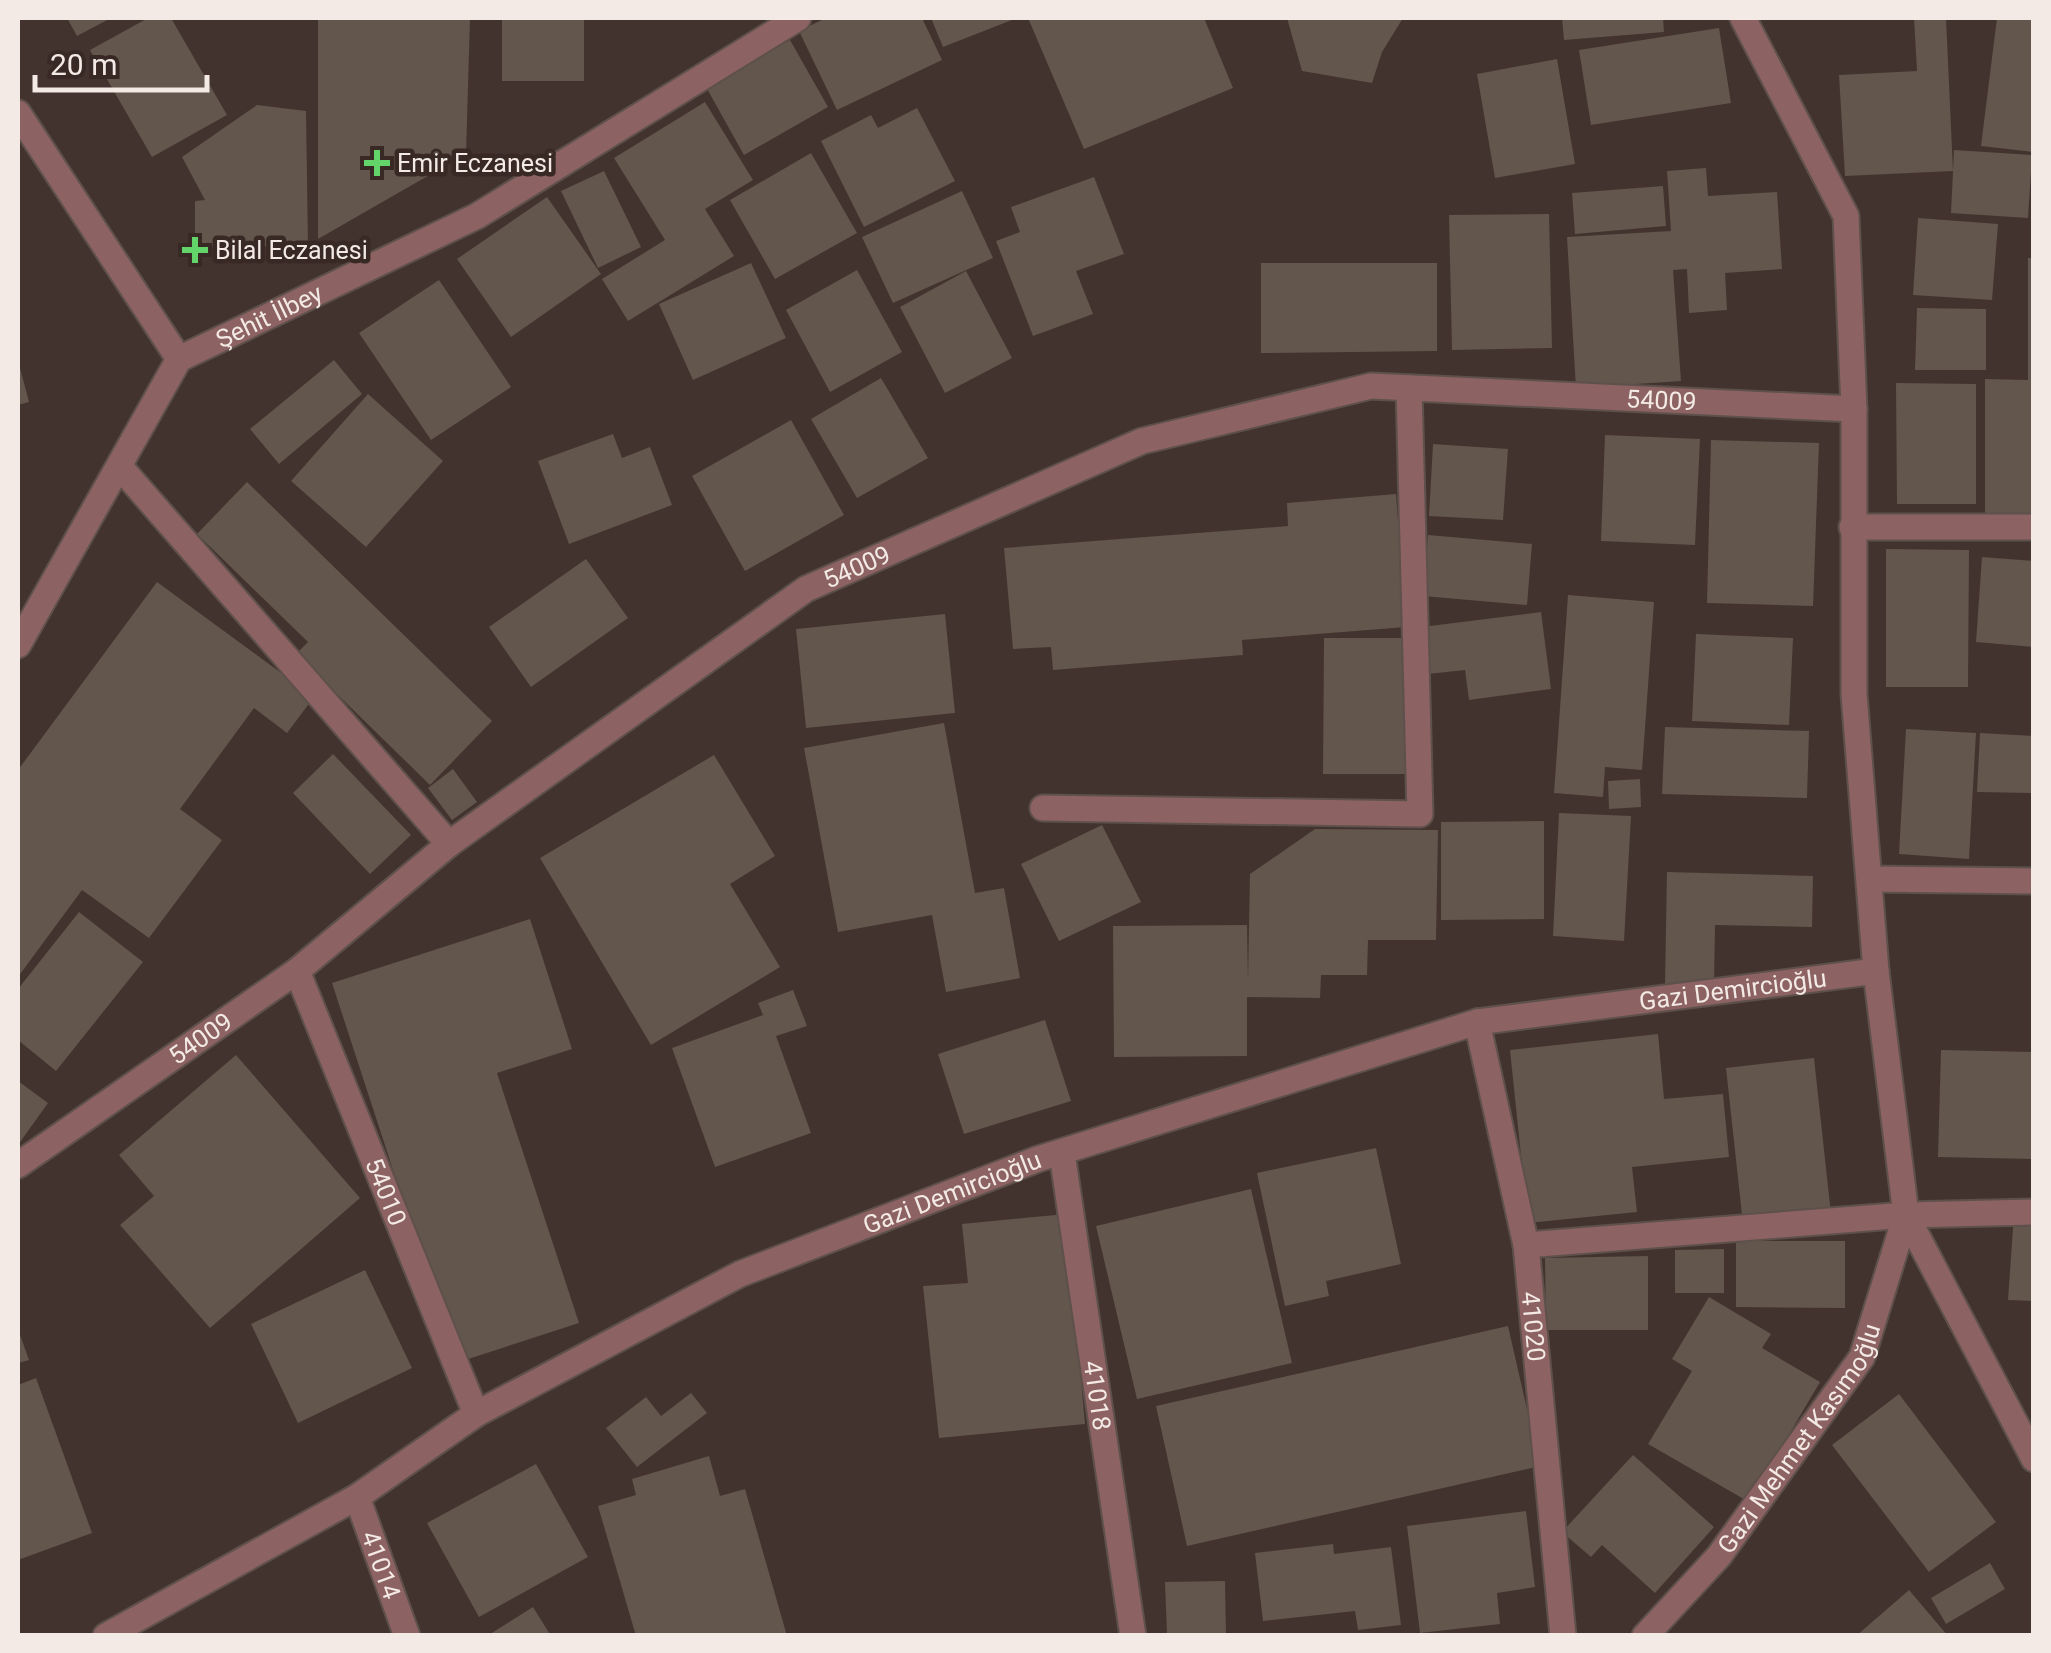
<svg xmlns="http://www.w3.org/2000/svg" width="2051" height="1653" viewBox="0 0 2051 1653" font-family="Roboto,sans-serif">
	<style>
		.building { fill: #63564c }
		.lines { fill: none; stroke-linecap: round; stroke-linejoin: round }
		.minor-casing { stroke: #5e504b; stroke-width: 29 }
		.minor { stroke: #8c6262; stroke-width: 25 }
		.poi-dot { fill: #62d469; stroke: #382924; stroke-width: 4 }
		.labels { text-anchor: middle; stroke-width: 9; stroke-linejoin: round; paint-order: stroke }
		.poi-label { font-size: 25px; fill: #f3eae6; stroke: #382924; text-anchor: start }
		.street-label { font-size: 25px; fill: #f3eae6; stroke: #382924 }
	</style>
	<rect width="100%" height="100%" fill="#42332e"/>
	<path class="building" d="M67,18H111L77,36Z
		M148,18H171L227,115L152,157L90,50Z
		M318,18H470L466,154L318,239Z
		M502,18H584V81H502Z
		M826,18H922L942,60L837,110L799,31Z
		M931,18H1017L943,47Z
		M1028,18H1204L1233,88L1084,149Z
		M1287,18H1403L1382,52L1372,83L1302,71Z
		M1562,18H1663L1664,32L1564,40Z
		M1914,18H1946L1953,171L1845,176L1839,75L1917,71Z
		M1997,18H2034V152L1981,146Z
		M1719,28L1731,103L1591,125L1579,50Z
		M790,40L828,107L744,155L706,87Z
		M1557,59L1575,164L1495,178L1477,74Z
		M705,102L753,180L705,209L734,256L628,321L602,279L665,240L614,158Z
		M257,105L306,111L308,246L195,247V201L205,200L182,157Z
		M917,108L955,181L864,227L821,141L871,115L878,128Z
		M1954,150L2032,155L2028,218L1951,213Z
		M811,153L857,233L775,279L730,200Z
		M1706,168L1708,196L1777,192L1782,269L1725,273L1727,310L1689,313L1687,269L1673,270L1681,381L1576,388L1567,237L1671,231L1667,171Z
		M604,171L641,247L598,268L561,191Z
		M1094,177L1124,254L1076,271L1093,314L1033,336L996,241L1020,232L1011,207Z
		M1663,186L1666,226L1575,234L1572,193Z
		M962,191L993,258L893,303L862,237Z
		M547,197L601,274L511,337L457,259Z
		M1549,214L1552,348L1452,350L1449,215Z
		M1918,218L1998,224L1992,300L1913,295Z
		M2028,258H2034V514H1985V379L2028,380Z
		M751,263L786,338L693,380L659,304Z
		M1261,263H1437V351L1261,353Z
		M857,270L902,352L830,392L786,310Z
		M966,271L1012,358L945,393L900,307Z
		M439,280L511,387L431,440L359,333Z
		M1917,308L1986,309V370H1915Z
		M334,360L362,394L279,464L250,429Z
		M19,364L29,402L18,405V365Z
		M881,378L928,458L857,498L811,419Z
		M1896,383L1976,384V504H1897Z
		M368,394L443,461L366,547L291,481Z
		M791,420L844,515L745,571L692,476Z
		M613,434L622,458L650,447L672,505L569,544L538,461Z
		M1605,435L1700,439L1695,545L1601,541Z
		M1711,440L1819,443L1813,606L1707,603Z
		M1433,444L1508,449L1503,520L1429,516Z
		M247,482L492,721L430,785L296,654L308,642L197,534Z
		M1396,494L1406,627L1242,640L1243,655L1053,670L1051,647L1013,649L1004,548L1288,526L1287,503Z
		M1428,535L1532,544L1527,605L1423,596Z
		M1886,549L1969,550L1968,687H1886Z
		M1982,557L2034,561V647L1976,642Z
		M586,559L628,618L531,687L489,627Z
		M157,582L314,697L287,733L254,708L180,809L222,840L149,938L82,890L18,977V770Z
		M1568,595L1654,602L1642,770L1605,767L1603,797L1554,793Z
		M1541,612L1551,689L1469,700L1465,670L1428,674L1422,627Z
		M945,614L955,713L806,728L796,629Z
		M1696,634L1793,638L1789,725L1692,721Z
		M1324,638H1410V774H1323Z
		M944,723L975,893L1004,888L1020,978L946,992L932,915L838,932L804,748Z
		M1665,727L1809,731L1807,798L1662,794Z
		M1906,729L1976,733L1969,859L1899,854Z
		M1980,733L2034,736L2031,793L1977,792Z
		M333,754L411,835L370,874L293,793Z
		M714,755L775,856L730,884L780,967L651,1045L540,858Z
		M453,769L477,802L452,820L428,788Z
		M1640,779L1641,807L1609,809L1608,781Z
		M1559,813L1631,816L1624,941L1553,936Z
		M1544,821V919L1441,920V822Z
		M1102,825L1141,902L1059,941L1021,864Z
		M1315,829L1438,830L1436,940H1368L1367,975H1321L1320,998L1247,997V1056L1114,1057L1113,926L1247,925L1248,980L1250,874Z
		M1667,872L1813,876L1812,927L1715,925L1714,986L1665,985Z
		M79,912L143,962L56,1071L18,1040V989Z
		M530,919L572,1049L497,1073L579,1323L456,1363L332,983Z
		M793,990L807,1026L776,1036L811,1133L715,1167L672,1048L763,1015L758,1003Z
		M1045,1020L1071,1101L964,1134L938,1054Z
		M1658,1034L1664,1099L1723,1094L1729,1157L1632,1167L1637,1212L1528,1223L1510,1050Z
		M1941,1050L2034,1052V1159L1938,1157Z
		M236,1055L360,1198L210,1328L120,1225L154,1196L119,1155Z
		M1814,1058L1831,1214L1743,1224L1726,1068Z
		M18,1081L48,1103L18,1145Z
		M1376,1148L1401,1264L1326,1281L1329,1296L1285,1306L1257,1173Z
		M1251,1189L1292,1363L1137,1399L1096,1226Z
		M1066,1214L1085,1424L939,1438L923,1286L968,1283L962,1224Z
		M2014,1214L2034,1215V1301L2008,1300Z
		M1736,1241H1845V1308L1736,1307Z
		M1724,1249V1293H1675V1250Z
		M1648,1256V1330H1546L1545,1258Z
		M365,1270L412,1368L298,1423L251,1324Z
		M1709,1297L1771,1334L1762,1348L1820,1382L1749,1502L1648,1444L1692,1371L1672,1359Z
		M1508,1326L1540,1466L1187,1546L1156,1406Z
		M18,1329L29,1360L18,1363Z
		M36,1378L92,1533L18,1560V1385Z
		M691,1393L707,1413L637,1467L606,1428L646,1397L661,1416Z
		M1899,1394L1996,1522L1929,1572L1832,1445Z
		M1633,1455L1714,1527L1655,1593L1602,1545L1591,1557L1562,1532Z
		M709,1456L720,1496L745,1489L787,1636H636L598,1506L636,1495L632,1479Z
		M536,1464L588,1557L479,1617L427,1523Z
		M1526,1511L1535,1587L1497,1593L1500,1624L1420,1633L1407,1526Z
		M1333,1544L1334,1554L1391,1547L1401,1625L1358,1630L1355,1611L1263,1621L1255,1553Z
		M1990,1563L2005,1589L1946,1624L1931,1598Z
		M1225,1581L1226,1634L1167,1635L1165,1582Z
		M1909,1590L1948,1636H1856Z
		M533,1607L551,1636H487Z"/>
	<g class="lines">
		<g class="minor-casing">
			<g id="minor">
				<path d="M1743,18L1846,216L1854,409V694L1876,971L1906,1215L2034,1459"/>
				<path d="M18,113L179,359"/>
				<path d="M121,468L449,844"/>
				<path d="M1852,527H2034"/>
				<path id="s1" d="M18,645L179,359L477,216L798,18"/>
				<path d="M1043,808L1420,814L1409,388"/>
				<path d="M1871,879L2034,881"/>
				<path id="s2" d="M297,971L476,1414"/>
				<path id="s3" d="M1477,1022L1526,1245L1563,1636"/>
				<path id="s4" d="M1062,1153L1133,1636"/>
				<path id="s5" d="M18,1165L297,971L449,844L806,589L1142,441L1371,386L1854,409"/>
				<path d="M1526,1245L1906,1215L2034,1212"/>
				<path id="s6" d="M357,1497L407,1636"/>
				<path id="s7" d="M106,1636L357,1497L476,1414L740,1274L1038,1159L1477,1022L1876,971"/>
				<path id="s8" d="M1645,1636L1719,1556L1862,1357L1906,1215"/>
			</g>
		</g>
		<use href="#minor" class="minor"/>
	</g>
	<g class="poi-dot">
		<path d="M372 148h10v10h10v10h-10v10h-10v-10h-10v-10h10z"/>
		<path d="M190 235h10v10h10v10h-10v10h-10v-10h-10v-10h10z"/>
	</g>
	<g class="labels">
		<g class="poi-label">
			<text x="397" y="172">Emir Eczanesi</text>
			<text x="215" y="259">Bilal Eczanesi</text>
		</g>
		<g class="street-label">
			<text dy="9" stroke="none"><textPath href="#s1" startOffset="428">Şehit İlbey</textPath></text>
			<text dy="9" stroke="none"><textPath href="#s5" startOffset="1870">54009</textPath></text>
			<text dy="9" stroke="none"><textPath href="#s5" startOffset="1032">54009</textPath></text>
			<text dy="9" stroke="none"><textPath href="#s7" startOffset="1768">Gazi Demircioğlu</textPath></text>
			<text dy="9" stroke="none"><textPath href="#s5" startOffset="222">54009</textPath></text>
			<text dy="9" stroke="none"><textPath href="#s2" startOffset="238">54010</textPath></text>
			<text dy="9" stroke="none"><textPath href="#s7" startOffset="958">Gazi Demircioğlu</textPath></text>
			<text dy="9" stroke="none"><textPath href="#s3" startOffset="310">41020</textPath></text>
			<text dy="9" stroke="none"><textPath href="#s4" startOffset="245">41018</textPath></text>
			<text dy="9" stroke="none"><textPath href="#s8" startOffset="252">Gazi Mehmet Kasımoğlu</textPath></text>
			<text dy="9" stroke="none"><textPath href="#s6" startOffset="72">41014</textPath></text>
		</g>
	</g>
	<rect width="2051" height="1653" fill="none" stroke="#f3eae6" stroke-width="40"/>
	<path d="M35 75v15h172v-15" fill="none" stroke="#f3eae6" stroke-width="5"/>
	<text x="50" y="75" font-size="30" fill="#f3eae6" stroke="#382924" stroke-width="8" paint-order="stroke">20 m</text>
</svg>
